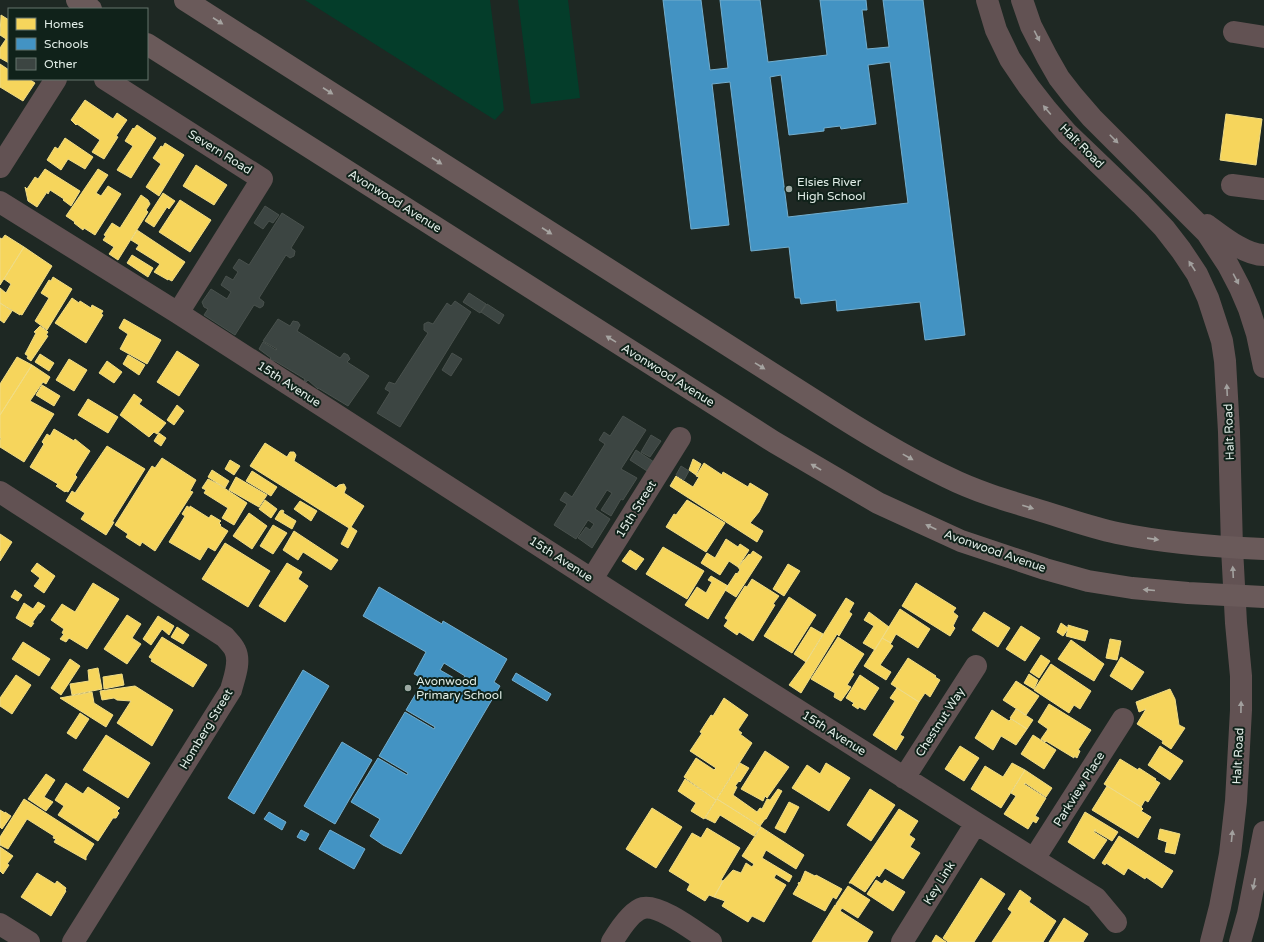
<svg xmlns="http://www.w3.org/2000/svg" width="1264" height="942" viewBox="0 0 1264 942" font-family="'Varela Round',sans-serif">
	<style>
		.green { fill: #043d2a }
		.homes { fill: #f6d55c; stroke: #f0dc86 }
		.schools { fill: #4393c3; stroke: #73aece; fill-rule: evenodd }
		.building { fill: #3c4542; stroke: #49514d }
		.lines { fill: none; stroke-linecap: round; stroke-linejoin: round }
		.minor { stroke: #625253; stroke-width: 22 }
		.major { stroke: #6a5a5a; stroke-width: 22 }
		.oneway { fill: #a6a4a1 }
		.oneway2 { fill: #a2a09e }
		.poi-dot { fill: #9da9a3; stroke: #10221a; stroke-width: 1.5 }
		.labels { text-anchor: middle; stroke-width: 4; stroke-linejoin: round; paint-order: stroke }
		.street-label { font-size: 12px; fill: #e2eee8; stroke: #10221a }
		.poi-label { font-size: 12px; fill: #e2eee8; stroke: #10221a; text-anchor: start }
	</style>
	<rect width="100%" height="100%" fill="#1e2823"/>
	<path class="green" d="M305,0H490L504,110L495,120Z
		M518,0H568L580,98L531,104Z"/>
	<path class="homes" d="M1,15L9,20V41L0,35Z
		M6,39L9,41V63L0,58V48Z
		M0,64L9,70V79H29L35,83L23,101L0,87Z
		M85,100L113,119L117,113L127,120L116,136L118,137L104,159L92,152L100,140L77,124L76,125L71,120Z
		M1226,114L1262,119L1256,165L1220,160Z
		M137,125L156,138L131,178L117,170L133,146L125,141L133,128L134,129Z
		M65,138L93,157L85,169L68,159L61,170L47,160L55,147L58,149Z
		M165,143L184,155L159,196L146,187L161,164L153,158L161,146L163,147Z
		M196,165L227,185L214,205L183,186Z
		M45,169L80,191L71,206L63,200L64,199L50,190L48,194L47,192L37,207L28,201L25,187L27,189L35,177L38,179Z
		M98,169L108,175L96,193L101,196L108,186L121,194L95,235L84,228L83,230L74,223L75,222L66,216Z
		M163,193L175,201L169,209L167,207L154,227L145,221Z
		M141,195L148,200L150,204L146,210L148,212L118,260L109,254L114,247L103,240L106,236L104,235L112,223L120,228Z
		M180,200L211,220L190,252L159,232Z
		M137,230L185,262L172,281L168,279V280L154,272L160,264L136,249L139,245L131,240Z
		M5,235L24,247L0,285V238L2,239Z
		M24,247L52,266L22,315L20,314V315L0,303V288L6,293L11,284L4,279Z
		M132,255L153,268L148,277L127,263Z
		M53,277L72,289L47,330L35,321L49,298L41,293L49,280L51,281Z
		M72,298L79,303L80,301L91,308L92,305L103,311L101,314L103,315L86,343L55,323Z
		M0,303L12,311L4,323L0,320Z
		M124,319L161,340L147,364L120,349L128,334L119,328Z
		M40,326L47,331L48,332L46,335L48,336L31,361L27,358L28,356L25,354L36,333L34,332Z
		M177,351L199,365L179,396L157,382Z
		M40,354L54,363L49,371L35,362Z
		M128,355L145,365L139,375L123,364Z
		M17,357L32,365L0,415V384Z
		M69,359L87,370L74,391L56,380Z
		M107,361L122,372L114,383L99,373Z
		M32,365L50,377L46,384L43,382L30,401L54,414L24,462L0,447V440L1,438H0V415Z
		M42,385L60,396L54,406L36,395Z
		M134,394L142,400L139,404L166,423L157,434L154,432L149,437L120,415Z
		M88,399L118,417L108,433L78,415Z
		M177,405L184,411L174,425L167,420Z
		M54,429L74,441L75,439L90,451L75,475L77,477L68,492L66,491L65,492L56,486L58,484L30,467L44,444L42,442L47,434L50,436Z
		M159,433L166,438L161,446L154,441Z
		M265,443L287,457L290,452H294L296,455L294,461L336,488L339,485L344,484L346,488L344,493L364,506L351,527L357,531L348,548L341,544L349,528L250,466Z
		M107,446L145,469L112,522H114L106,535L81,519L85,513L66,501L72,491L75,493Z
		M162,458L196,480L190,491L193,492L155,551L142,542L140,546L126,537L128,534L115,525L152,466L155,468Z
		M693,459L701,464L696,475L689,470Z
		M230,460L240,466L234,475L225,469Z
		M704,463L722,475L723,472L748,487L750,483L768,494L759,512L750,523L763,531L757,542L670,486L676,476L693,487L699,477L696,476Z
		M212,470L229,481L225,488L208,477Z
		M252,471L277,487L271,496L246,481Z
		M236,477L267,495L259,507L229,490Z
		M208,479L218,484L247,503L234,525L222,518L228,508L204,493L206,490L202,488Z
		M265,500L277,509L271,518L259,509Z
		M687,500L725,523L706,552L666,527L674,514L676,515Z
		M300,501L317,511L311,521L294,509Z
		M187,506L190,508V506L209,518L211,515L221,521L219,523L221,525L220,526L228,531L215,551L208,547L200,560L169,542L185,516L182,514Z
		M282,510L284,511L283,513L296,521L292,529L275,519L280,511Z
		M249,513L267,526L252,549L233,536Z
		M273,525L287,533L273,554L260,546Z
		M294,531L338,560L331,570L303,552L298,560L283,550Z
		M0,534L12,542L0,561Z
		M726,539L738,547L740,544L749,550L738,567L729,561L720,575L701,563L707,553L715,558Z
		M225,543L270,571L248,607L202,579Z
		M663,547L704,571L687,599L646,574Z
		M630,550L644,559L636,570L622,561Z
		M753,551L762,557L736,597L725,590L736,573L737,574L740,570L738,567L749,554L750,555Z
		M37,563L55,576L44,593L34,586L40,578L31,571Z
		M287,563L302,572L298,579L308,586L285,622L259,606Z
		M788,564L800,571L784,596L773,589Z
		M711,576L728,586L708,619L685,605L697,587L706,593L712,582L708,580Z
		M752,579L779,596L773,604L775,605L753,641L739,632L737,635L724,626L728,620L725,618L745,586L747,587Z
		M93,583L119,599L87,649L69,638L66,642L60,639L64,634L62,633L64,629L51,620L62,604L75,612Z
		M916,583L956,608L953,612L958,616L953,626L955,628L950,636L902,606Z
		M15,590L22,595L18,601L11,597Z
		M789,597L816,615L792,653L764,636Z
		M846,598L854,603L849,612L852,614L839,636L837,634L801,693L789,685L806,662Z
		M38,602L45,606L40,613H39L32,623H34L31,627L16,618L24,603L33,609Z
		M900,609L930,629L918,648L896,634L891,643L882,638Z
		M869,612L889,627L875,650L863,643L874,626L864,620Z
		M984,612L1010,628L998,647L972,630Z
		M127,615L141,624L132,638L141,644L127,664L104,649Z
		M158,616L174,626L169,635L162,629L151,645L143,639Z
		M1061,623L1068,628V625L1088,631L1085,641L1066,636L1068,629L1063,636L1057,632Z
		M1021,626L1040,638L1025,661L1006,649Z
		M177,627L189,635L183,644L171,637Z
		M811,627L823,634L806,662L794,654Z
		M162,637L207,665L193,687L151,661L152,659L149,657Z
		M838,637L864,654L852,673L854,674L847,685L851,687L841,701L834,697L835,693L811,679Z
		M882,638L891,643L890,644L893,646L880,665L891,672L886,680L864,666Z
		M1110,639L1121,641L1117,660L1106,658Z
		M1071,640L1104,664L1094,681L1058,659Z
		M23,642L50,659L39,676L12,659Z
		M1041,655L1050,661L1039,678L1030,672Z
		M1121,657L1144,672L1132,690L1110,676Z
		M908,658L936,676L935,677L940,680L930,697L925,693L919,702L891,684Z
		M70,659L80,666L61,695L51,688Z
		M1051,664L1091,691L1080,709L1074,705L1069,713L1034,690Z
		M98,668L102,689L72,695L70,684L89,681L88,670Z
		M122,674L124,685L104,689L103,677Z
		M1029,674L1038,680L1034,689L1024,683Z
		M16,675L31,685L12,714L0,706V698Z
		M860,675L879,688L865,710L859,707L858,709L852,705L854,703L846,698Z
		M1016,681L1039,696L1026,715L1003,700Z
		M135,686L173,710L152,746L117,723L131,701L117,700L114,698L102,700L100,691Z
		M897,688L919,702L900,735L904,737L896,750L873,735L895,701L890,698Z
		M1170,689L1175,699L1179,725L1185,728L1171,749L1162,743L1163,741L1137,724L1146,709L1139,712L1136,702Z
		M92,692L94,703L113,715L106,727L60,698Z
		M724,698L748,715L738,730L742,733L740,734L752,743L716,800L684,777L696,758L714,770L716,768L690,751L702,733L700,732L711,715L713,716Z
		M1049,704L1091,730L1078,750L1080,751L1077,758L1074,756V758L1046,741L1045,742L1041,739L1048,729L1038,722Z
		M1016,709L1033,720L1027,729L1010,718Z
		M992,710L1009,721L1011,719L1027,729L1016,745L1001,736L993,750L975,738Z
		M80,713L89,719L76,739L67,733Z
		M106,735L150,763L128,798L83,770Z
		M1033,735L1056,750L1044,769L1021,754Z
		M960,746L979,758L964,781L945,769Z
		M1160,746L1183,761L1170,780L1148,765Z
		M765,751L789,767L767,798L765,796L763,801L741,789Z
		M1120,759L1138,770L1139,768L1156,779L1155,780L1160,783L1148,802L1145,800L1141,807L1104,784Z
		M740,763L749,768L740,782L739,781L735,786L737,787L733,795L757,812L760,808L762,809L767,799L770,800L778,789L782,791L766,819H765L760,826L717,799Z
		M826,763L850,778L829,811L792,788L807,765L820,774Z
		M1012,763L1025,770L1001,808L971,789L985,766L1003,777Z
		M1025,770L1052,788L1046,797L1025,783L1024,784L1046,798L1035,816L1039,818L1036,823L1033,821L1028,829L1004,814L1016,796L1011,793Z
		M46,774L55,780L44,797L53,802L46,811L28,799Z
		M685,779L716,800L704,819L691,811L696,803L678,791Z
		M66,783L83,794L88,787L120,808L117,811L119,813L116,818H113L98,841L58,815L64,806L55,800Z
		M1107,786L1141,807L1143,809L1141,811L1151,817L1138,838L1092,810Z
		M870,789L895,805L871,841L847,825Z
		M24,799L94,844L86,857V860L54,842L56,839L53,838L54,836L27,819L8,849L0,845V837Z
		M717,799L761,827L754,836L720,815L715,823L705,818Z
		M789,802L799,807L785,833L775,828Z
		M652,808L682,827L656,868L626,849Z
		M899,809L918,821L909,835L915,839L910,847L920,853L903,879L885,868L879,877L877,875L865,892L851,883H849Z
		M0,810L5,813V812L11,816L2,829L0,827Z
		M1085,812L1118,832L1112,841L1095,831V829L1094,832L1107,840L1094,859L1068,842Z
		M761,827L804,855L796,869L766,850L762,858L792,876L789,882L776,874L774,878L786,885L764,922L752,916L748,922L722,906L725,901L714,897L723,881L733,870L741,873L746,863L752,867L754,864L742,856Z
		M707,828L740,848L721,880L723,881L714,897L709,895L705,901L687,890L690,884L669,871L692,833L701,838Z
		M1160,829L1180,834L1175,854L1165,852L1167,842L1158,839Z
		M1119,836L1173,871L1162,888L1146,877L1145,879L1128,868L1124,875L1106,863L1105,865L1102,863Z
		M0,847L13,856L7,864L9,865L3,874L0,871Z
		M805,871L815,876L816,875L842,889L836,899L833,897L825,911L793,894L799,884H798L799,882L800,883Z
		M37,873L55,884L57,881L66,888L65,890L66,891L51,916L21,897Z
		M981,878L1005,894L974,942H948L943,938Z
		M876,880L882,884L885,880L905,892L893,911L867,894Z
		M848,886L870,900L858,918L842,908L840,911L873,932L867,942H812L835,905H837L836,904Z
		M1020,890L1031,898L1029,902L1056,921L1043,942H992L1012,912L1008,909Z
		M1064,918L1088,934L1083,942H1049Z
		M936,935L946,942H932Z"/>
	<path class="schools" d="M663,0H701L710,70L728,68L720,0H760L768,62L827,55L820,0H866L867,10H862L867,49L889,47L883,0H923L965,335L925,340L920,302L837,311L836,300L801,304L800,298H795L789,247L751,251L730,82L712,84L729,225L691,229ZM890,62L908,203L788,217L770,77L781,75L789,135L824,131V128L840,126L841,129L876,124L868,65Z
		M379,587L442,624L443,621L507,659L494,682L500,686L401,854L383,845L370,836L380,819L351,802L378,758L407,775L408,773L379,756L405,712L434,729L435,727L406,710L424,680H425L414,674L426,652L363,616ZM444,663L465,676L461,682L440,670Z
		M303,670L329,686L254,814L228,798Z
		M516,673L551,694L547,701L512,680Z
		M342,742L372,760L335,824L304,806Z
		M269,812L286,822L282,830L264,819Z
		M301,830L309,834L305,841L297,837Z
		M330,830L365,849L354,869L319,849Z"/>
	<path class="building" d="M265,206L279,215L273,223L269,221L263,229L254,223Z
		M282,213L304,227L291,248L295,251L294,256L290,258L286,255L259,298L264,302L263,306L260,308L254,305L235,335L204,315L208,309L204,307L202,302L211,289L227,299L231,292L221,285L226,276L233,280L238,272L233,268L239,259L249,265Z
		M469,293L486,304L480,313L463,302Z
		M455,301L471,312L400,427L377,413L390,392L385,389L387,385L389,382L395,384L428,333L424,330V324L428,322L433,324L447,303L451,306Z
		M487,304L504,315L499,324L481,312Z
		M278,319L290,326L293,321L298,322L300,325L297,331L340,358L344,353L348,355L350,359L347,362L369,376L348,406L318,388V389L308,380L306,382L304,381L305,379L275,361H272L270,359L271,358L259,349L263,342L276,350L277,349L263,341Z
		M452,353L462,359L451,376L442,370Z
		M623,416L646,430L621,469L637,478L623,500L621,499L611,516L601,510L612,493L607,490L595,509L610,519L592,548L578,538L586,527L590,530L594,524L588,520L576,539L554,525L567,504L560,500L565,492L572,497L605,444L599,440L604,432L610,436Z
		M651,435L661,441L650,457L641,452Z
		M636,450L654,462L647,471L630,460Z
		M681,466L689,471L684,480L676,475Z"/>
	<g class="lines">
		<path class="minor" d="M987,0L996,30L1010,59L1029,87L1047,110L1067,133L1141,204L1164,228L1181,250L1197,274L1208,298L1222,341L1225,361L1229,432L1232,548L1236,623L1241,676V710L1236,801L1230,854L1220,907L1211,942
			M1022,0L1031,26L1047,57L1059,78L1073,96L1092,118L1207,233L1228,265L1240,288L1249,309L1257,334L1264,367
			M1234,32L1264,37
			M105,79L262,179L178,313
			M0,167L56,79
			M1232,185L1264,189
			M0,202L178,313L616,595L976,823L1096,898L1116,922
			M1207,225C1222,236 1245,255 1264,255
			M0,492L225,637C228,641 233,645 235,650C241,662 234,678 231,690L73,942
			M592,579L680,438
			M904,778L976,666
			M1034,859L1123,719
			M0,924L29,942
			M612,942C618,932 631,911 643,908C660,904 697,933 711,942
			M902,942L976,823
			M1240,942L1248,914L1264,832"/>
		<path class="major" d="M77,0L91,9
			M185,0L839,416C874,438 909,459 947,477C975,491 1005,500 1035,509C1062,517 1089,527 1117,533C1165,543 1215,547 1264,549
			M147,44L774,442L878,503L961,541L1045,569L1088,581L1132,588L1188,593L1264,597"/>
	</g>
	<defs><path id="oneway-solid" d="M-6-.8H1V-3.2L6.5 0L1 3.2V.8H-6Z"/></defs>
	<g class="oneway">
		<use href="#oneway-solid" transform="translate(218 21) rotate(33)"/>
		<use href="#oneway-solid" transform="translate(328 91) rotate(33)"/>
		<use href="#oneway-solid" transform="translate(437 161) rotate(33)"/>
		<use href="#oneway-solid" transform="translate(547 231) rotate(33)"/>
		<use href="#oneway-solid" transform="translate(611 339) rotate(-148)"/>
		<use href="#oneway-solid" transform="translate(760 366) rotate(32)"/>
		<use href="#oneway-solid" transform="translate(908 457) rotate(29)"/>
		<use href="#oneway-solid" transform="translate(816 467) rotate(-150)"/>
		<use href="#oneway-solid" transform="translate(1028 507) rotate(17)"/>
		<use href="#oneway-solid" transform="translate(931 527) rotate(-155)"/>
		<use href="#oneway-solid" transform="translate(1153 539) rotate(8)"/>
		<use href="#oneway-solid" transform="translate(1149 590) rotate(-175)"/>
	</g>
	<g class="oneway2">
		<use href="#oneway-solid" transform="translate(1037 36) rotate(63)"/>
		<use href="#oneway-solid" transform="translate(1047 110) rotate(-130)"/>
		<use href="#oneway-solid" transform="translate(1114 139) rotate(45)"/>
		<use href="#oneway-solid" transform="translate(1192 266) rotate(-123)"/>
		<use href="#oneway-solid" transform="translate(1236 279) rotate(62)"/>
		<use href="#oneway-solid" transform="translate(1227 390) rotate(-93)"/>
		<use href="#oneway-solid" transform="translate(1233 572) rotate(-93)"/>
		<use href="#oneway-solid" transform="translate(1241 707) rotate(-89)"/>
		<use href="#oneway-solid" transform="translate(1232 836) rotate(-84)"/>
		<use href="#oneway-solid" transform="translate(1254 884) rotate(101)"/>
	</g>
	<g class="poi-dot">
		<circle cx="789" cy="189" r="4"/>
		<circle cx="408" cy="688" r="4"/>
	</g>
	<g class="labels">
		<g class="street-label">
			<text transform="translate(1082 146) rotate(45)" y="4">Halt Road</text>
			<text transform="translate(220 152) rotate(32)" y="4">Severn Road</text>
			<text transform="translate(395 201) rotate(32)" y="4">Avonwood Avenue</text>
			<text transform="translate(668 375) rotate(32)" y="4">Avonwood Avenue</text>
			<text transform="translate(289 384) rotate(33)" y="4">15th Avenue</text>
			<text transform="translate(1229 432) rotate(-92)" y="4">Halt Road</text>
			<text transform="translate(636 509) rotate(-58)" y="4">15th Street</text>
			<text transform="translate(995 551) rotate(19)" y="4">Avonwood Avenue</text>
			<text transform="translate(561 559) rotate(33)" y="4">15th Avenue</text>
			<text transform="translate(940 722) rotate(-57)" y="4">Chestnut Way</text>
			<text transform="translate(206 729) rotate(-59)" y="4">Homberg Street</text>
			<text transform="translate(834 733) rotate(32)" y="4">15th Avenue</text>
			<text transform="translate(1238 756) rotate(-87)" y="4">Halt Road</text>
			<text transform="translate(1079 789) rotate(-58)" y="4">Parkview Place</text>
			<text transform="translate(939 883) rotate(-58)" y="4">Key Link</text>
		</g>
		<g class="poi-label">
			<text x="797" y="186">Elsies River<tspan x="797" dy="14">High School</tspan></text>
			<text x="416" y="685">Avonwood<tspan x="416" dy="14">Primary School</tspan></text>
		</g>
	</g>
	<rect x="8" y="8" width="140" height="72" fill="#10221a" stroke="#64746c"/>
	<rect x="16" y="18" width="20" height="12" fill="#f6d55c" stroke="#64746c"/>
	<text x="44" y="28" font-size="12" fill="#e2eee8">Homes</text>
	<rect x="16" y="38" width="20" height="12" fill="#4393c3" stroke="#64746c"/>
	<text x="44" y="48" font-size="12" fill="#e2eee8">Schools</text>
	<rect x="16" y="58" width="20" height="12" fill="#3c4542" stroke="#64746c"/>
	<text x="44" y="68" font-size="12" fill="#e2eee8">Other</text>
</svg>
